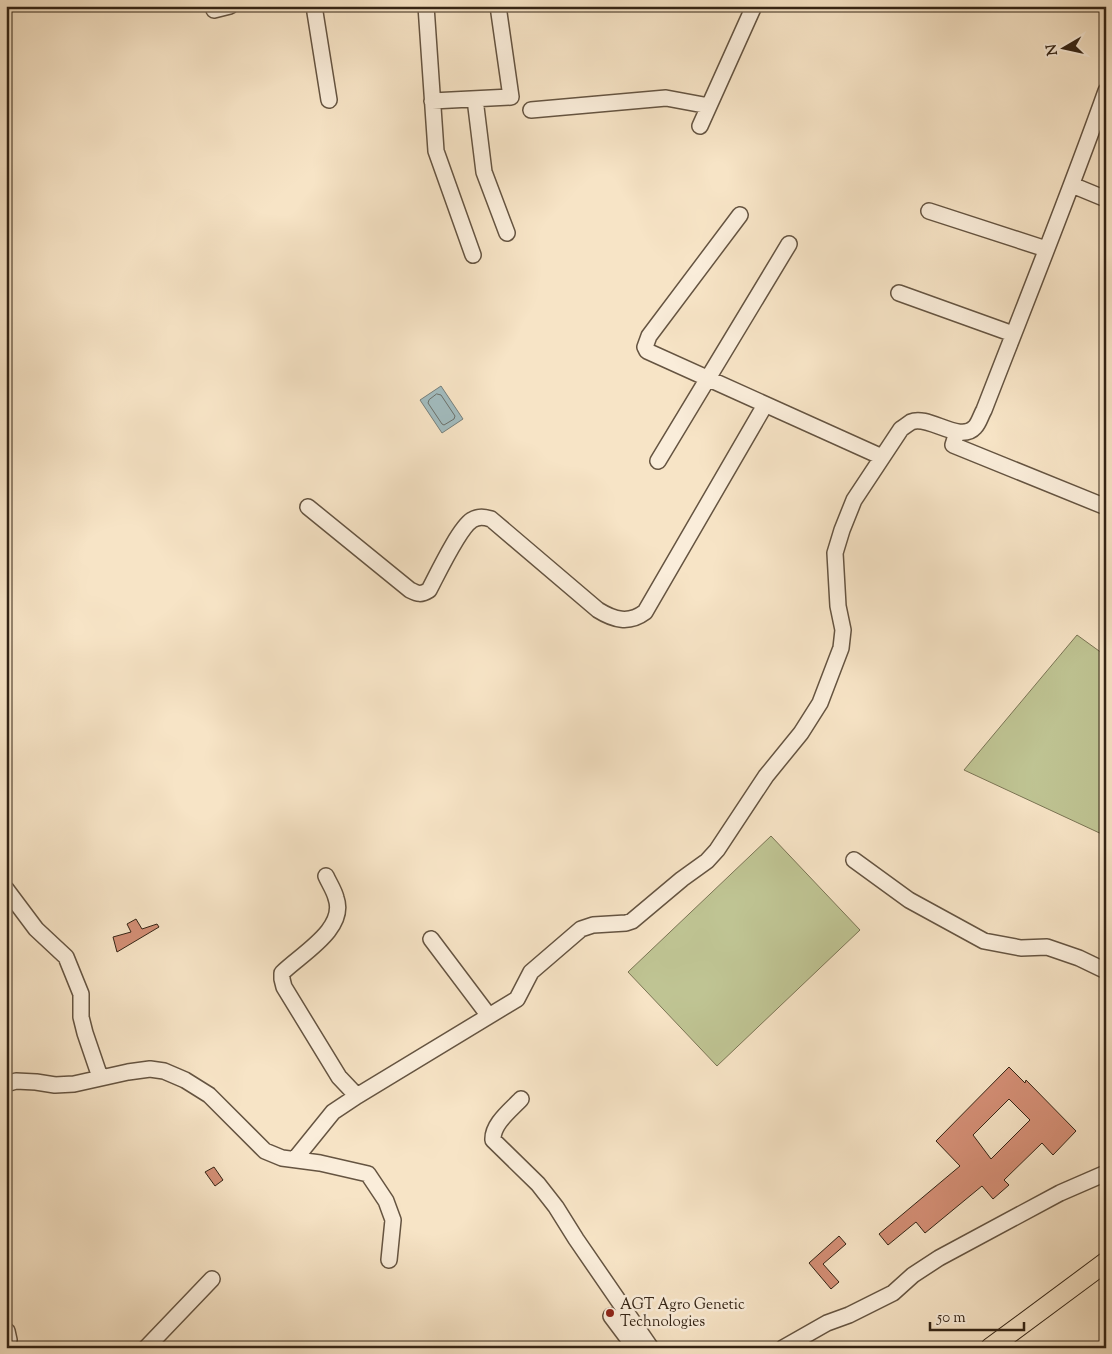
<svg xmlns="http://www.w3.org/2000/svg" width="1112" height="1354" viewBox="0 0 1112 1354" font-family="'Sorts Mill Goudy',serif">
	<style>
		.green { fill: #bfc493; stroke: #7a7454 }
		.water { fill: #a2bcbf; stroke: #767f7b }
		.lines { fill: none; stroke-linecap: round; stroke-linejoin: round }
		.shore { stroke: #6b706a; stroke-width: 1 }
		.building { fill: #d48f76; stroke: #342415; fill-rule: evenodd }
		.minor-casing { stroke: #655441; stroke-width: 18 }
		.major-casing { stroke: #342415; stroke-width: 21 }
		.minor { stroke: #faedda; stroke-width: 15 }
		.major { stroke: #f7e4c6; stroke-width: 19 }
		.poi-dot { fill: #8f2418; stroke: #faedda; stroke-width: 2 }
		.labels { text-anchor: middle; stroke-width: 5; stroke-linejoin: round; paint-order: stroke }
		.poi-label { font-size: 15px; fill: #342415; stroke: #faedda; text-anchor: start }
	</style>
	<rect width="100%" height="100%" fill="#f7e4c6"/>
	<filter id="stains"><feTurbulence type="fractalNoise" baseFrequency=".004" numOctaves="4"/><feColorMatrix values="0 0 0 0 .2 0 0 0 0 .09 0 0 0 0 .02 0 0 0 .5 -.17"/></filter>
	<radialGradient id="worn" r=".72"><stop offset=".6" stop-color="#630" stop-opacity="0"/><stop offset="1" stop-color="#630" stop-opacity=".3"/></radialGradient>
	<path class="green" d="M1077,635L1106,656V836L964,770Z
		M771,836L860,930L717,1066L628,972Z"/>
	<path class="water" d="M441,386L463,419L442,433L420,400Z"/>
	<g class="lines">
		<path class="shore" d="M437,394L441,395L455,416L454,419L444,425L442,424L428,403L429,400Z"/>
	</g>
	<path class="building" d="M136,919L142,929L157,924L159,927L117,952L113,937L131,932L127,924Z
		M1009,1067L1025,1083L1026,1080L1076,1131L1053,1155L1042,1143L1004,1180L1009,1185L993,1199L982,1186L925,1233L916,1222L888,1245L879,1234L960,1166L936,1141ZM1009,1099L1030,1120L991,1159L973,1135Z
		M214,1167L223,1180L215,1186L205,1172Z
		M839,1236L846,1244L823,1264L839,1282L831,1289L809,1263Z"/>
	<g class="lines">
		<g class="minor-casing">
			<path id="minor" d="M214,6V10L230,6
				M314,6L329,100
				M426,6L436,151L473,255
				M475,99L484,172L507,233
				M432,101L511,97L498,6
				M531,110L666,98L709,106
				M700,126L754,6
				M1072,185L1106,199
				M929,211L1046,249
				M740,215L649,336L645,347L647,351L882,457
				M899,293L1013,334
				M957,432L953,445L1106,507
				M658,461L789,244
				M308,507L410,590C418,594 421,595 429,590C437,575 459,528 472,520C479,516 484,517 491,519L598,610C614,620 629,624 645,612L765,405
				M854,860L909,900L984,941L1021,948L1047,947L1079,958L1106,971
				M326,876C329,883 334,890 336,898C347,929 301,954 282,973V979L284,987L339,1077L357,1096
				M6,889L36,929L66,957L81,994V1017L85,1033L100,1077
				M431,939L489,1016
				M6,1084L16,1081L36,1082L55,1085L74,1084L128,1072L150,1069L164,1071L185,1080L209,1095L265,1151L282,1158L320,1163L368,1174L386,1201L393,1220L389,1260
				M521,1099C511,1110 492,1124 493,1140L538,1184L556,1207L576,1239L651,1348
				M295,1159L333,1112L357,1096L517,999L531,972L581,929L593,925L626,923L632,921L682,879L707,861L717,850L766,776L801,733L820,703L841,648L843,630L838,606L835,553L842,530L854,500L901,429C904,427 908,424 911,422C928,414 960,444 975,427C979,423 981,415 984,410C1025,304 1068,198 1106,91
				M611,1316L635,1348
				M6,1345L9,1340L7,1331
				M146,1348L212,1279
				M783,1348L827,1323L849,1315L893,1293L913,1275L939,1258L1060,1193L1106,1173"/>
		</g>
		<g class="major-casing">
			<path id="major" d="M990,1348L1106,1262"/>
		</g>
		<use href="#minor" class="minor"/>
		<use href="#major" class="major"/>
	</g>
	<circle class="poi-dot" cx="610" cy="1313" r="5"/>
	<g class="labels">
		<g class="poi-label">
			<text x="620" y="1309">AGT Agro Genetic<tspan x="620" dy="17">Technologies</tspan></text>
		</g>
	</g>
	<rect width="1112" height="1354" fill="none" stroke="#f7e4c6" stroke-width="25"/>
	<rect x="8" y="8" width="1097" height="1339" fill="none" stroke="#342415" stroke-width="2.5"/>
	<rect x="12" y="12" width="1087" height="1329" fill="none" stroke="#342415"/>
	<g transform="translate(1064 48) rotate(261)" stroke="#faedda" stroke-width="4" paint-order="stroke">
	<path d="M0-4L9 19L0 12L-9 19Z" fill="#342415"/>
	<text y="-8" font-size="14" font-weight="bold" text-anchor="middle" fill="#342415">N</text>
	</g>
	<path d="M930 1322v8h94v-8" fill="none" stroke="#342415" stroke-width="2.5"/>
	<text x="937" y="1322" font-size="15" fill="#342415" stroke="#faedda" stroke-width="4" paint-order="stroke">50 m</text>
	<rect width="100%" height="100%" filter="url(#stains)"/>
	<rect width="100%" height="100%" fill="url(#worn)"/>
</svg>
